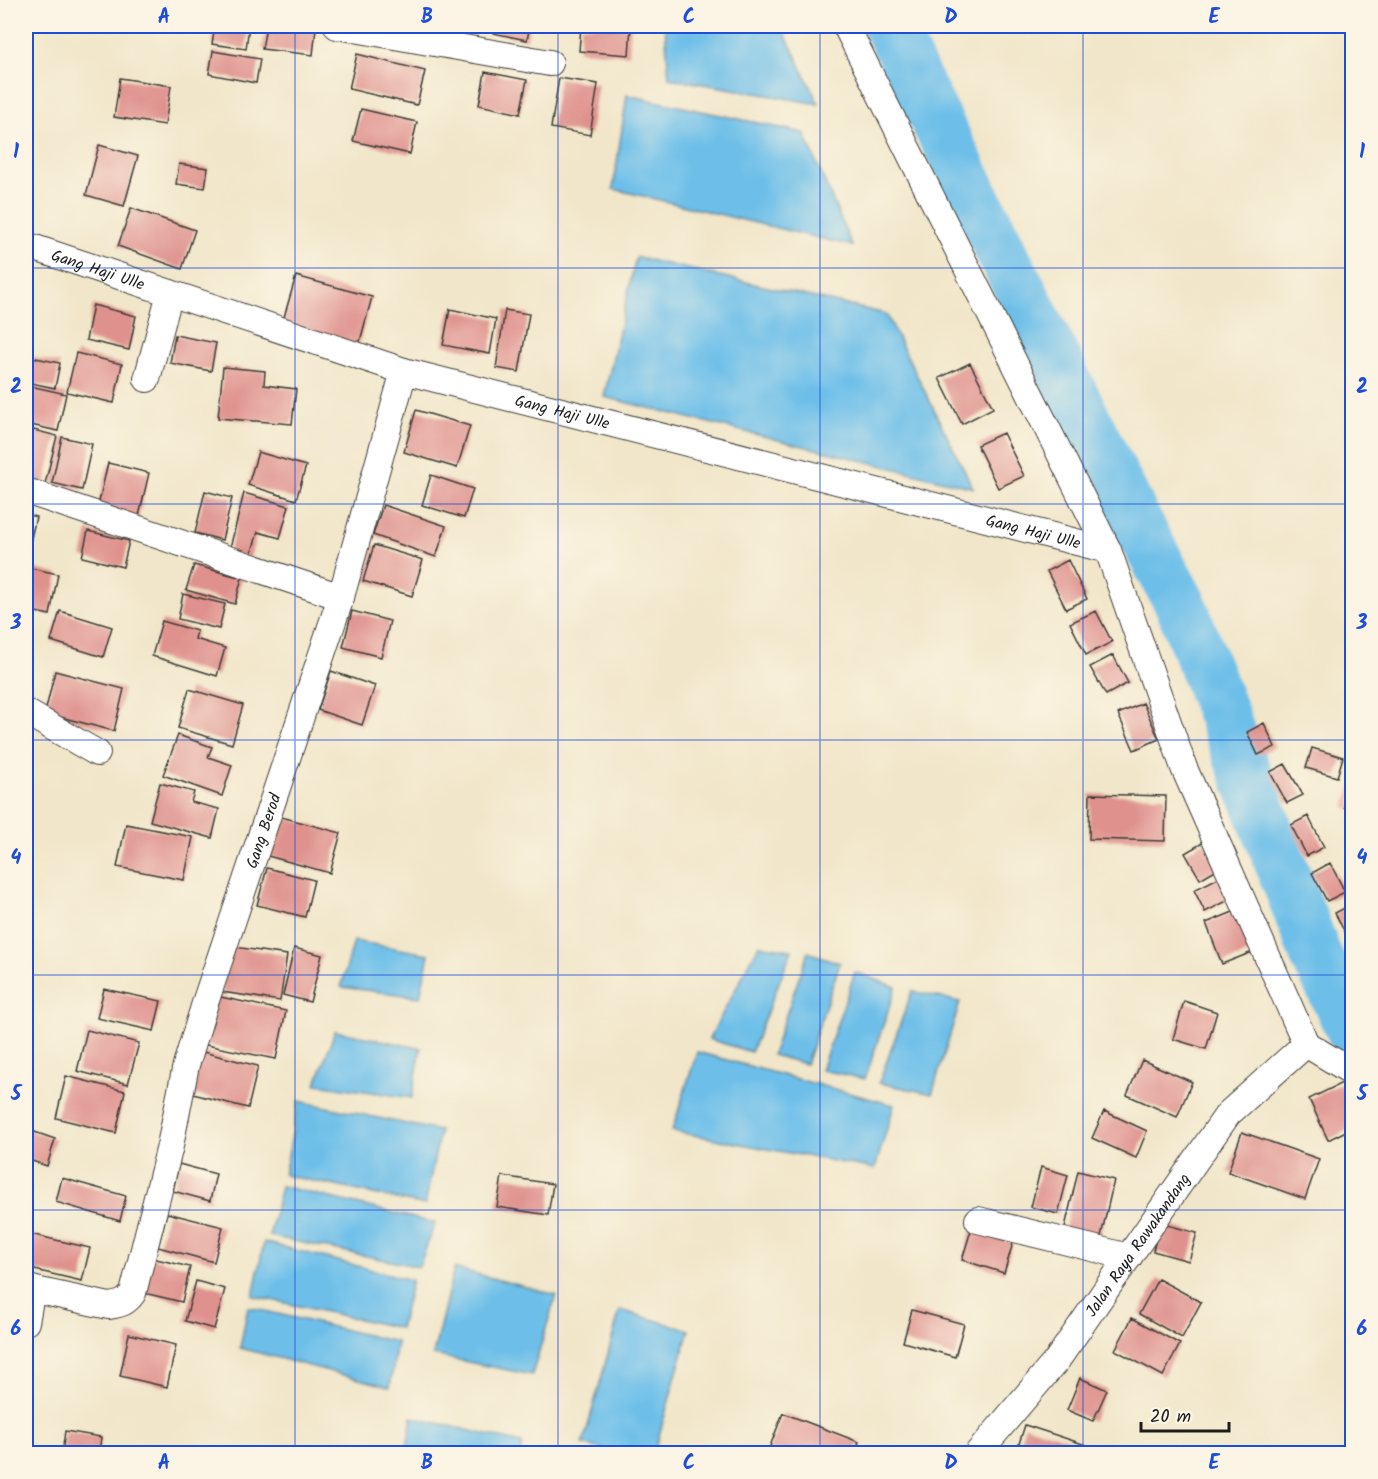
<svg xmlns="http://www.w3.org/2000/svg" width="1378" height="1479" viewBox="0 0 1378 1479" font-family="Kalam,sans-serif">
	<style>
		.water { fill: #6dbfe9; stroke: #446e82; stroke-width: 1.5 }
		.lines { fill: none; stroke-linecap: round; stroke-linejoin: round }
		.river { stroke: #6dbfe9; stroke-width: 52 }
		.building { fill: #df928d }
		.street-casing { stroke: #3c3a36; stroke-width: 28 }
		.street { stroke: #fff; stroke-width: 26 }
		.grid { fill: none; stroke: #1d4ed8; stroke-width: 1.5; stroke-opacity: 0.55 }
		.labels { text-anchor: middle; stroke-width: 4.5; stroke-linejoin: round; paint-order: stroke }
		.street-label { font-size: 16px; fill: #1c1c1c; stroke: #fcf5e5 }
		.neatline { fill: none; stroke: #1d4ed8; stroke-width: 2 }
		.grid-label { font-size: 20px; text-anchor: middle; font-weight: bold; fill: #1d4ed8 }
	</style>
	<rect width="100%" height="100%" fill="#fcf5e5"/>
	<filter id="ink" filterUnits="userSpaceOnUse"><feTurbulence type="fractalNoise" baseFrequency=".0167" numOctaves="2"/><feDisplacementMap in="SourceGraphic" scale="12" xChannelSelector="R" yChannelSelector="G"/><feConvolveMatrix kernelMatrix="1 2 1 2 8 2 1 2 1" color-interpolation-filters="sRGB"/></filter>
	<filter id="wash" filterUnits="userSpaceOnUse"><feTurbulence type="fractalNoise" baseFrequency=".008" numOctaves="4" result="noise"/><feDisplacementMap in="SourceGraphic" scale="24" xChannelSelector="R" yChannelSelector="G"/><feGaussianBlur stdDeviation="1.35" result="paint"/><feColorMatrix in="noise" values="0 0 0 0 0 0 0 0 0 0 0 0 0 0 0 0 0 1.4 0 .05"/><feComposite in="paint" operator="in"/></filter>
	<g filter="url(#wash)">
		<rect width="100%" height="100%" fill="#f1e6c9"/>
		<path class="water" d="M665,26H781L819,104L669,78Z
			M627,95L804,133L852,246L613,189Z
			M636,257L886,314L973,488L604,397Z
			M354,941L429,954L420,997L341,987Z
			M759,945L792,950L751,1052L709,1039Z
			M808,952L840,963L806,1064L772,1055Z
			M855,972L896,987L865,1079L821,1070Z
			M912,991L960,1002L932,1094L879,1083Z
			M335,1031L421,1048L412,1098L316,1084Z
			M697,1052L894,1105L875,1169L672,1131Z
			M299,1101L440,1131L425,1205L284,1175Z
			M281,1186L435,1223L419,1267L269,1236Z
			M264,1242L412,1280L400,1328L253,1296Z
			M454,1268L556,1295L532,1375L433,1355Z
			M248,1307L397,1342L390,1387L240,1348Z
			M620,1310L689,1330L654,1453H615L583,1444Z
			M412,1417L522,1443L521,1453H406Z"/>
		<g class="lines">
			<path class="river" d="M889,26L1133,516L1180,603L1315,953L1352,1030"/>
		</g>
		<g id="blocks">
			<path class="building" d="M215,26H249L246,49L212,44Z
				M266,26H294L316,28L313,55L262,49Z
				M428,26H457L454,38L427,31Z
				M495,26H530L527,40L493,33Z
				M581,26H631L629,55L579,51Z
				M213,51L260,59L256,83L209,74Z
				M357,54L425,71L417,105L349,89Z
				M485,72L527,80L520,114L479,105Z
				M120,78L171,86L165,125L114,117Z
				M559,78L598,84L590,135L551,128Z
				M361,109L417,122L410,154L353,141Z
				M99,145L138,156L124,206L86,195Z
				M179,164L208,168L205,188L176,184Z
				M131,208L195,230L182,269L118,246Z
				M296,276L372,297L359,345L282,324Z
				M93,305L136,316L129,350L86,340Z
				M450,309L496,319L490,354L443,345Z
				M505,310L529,314L519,372L496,368Z
				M175,335L216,343L211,371L170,363Z
				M76,353L122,364L114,403L67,392Z
				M26,356L60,363L55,388L26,382Z
				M970,363L993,408L962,424L939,378Z
				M223,367L265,371L264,385L296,389L292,424L218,418Z
				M26,385L66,394L58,431L26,424Z
				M416,410L470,426L457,468L404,452Z
				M26,428L57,436L45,484L26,479Z
				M1003,433L1024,476L998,488L977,445Z
				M62,437L92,444L82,490L52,483Z
				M258,452L306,466L296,500L248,485Z
				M108,463L149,473L138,520L97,510Z
				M431,475L473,489L464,518L422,505Z
				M205,491L232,498L222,540L195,533Z
				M244,493L289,506L280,538L258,532L250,558L229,552Z
				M383,505L446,526L436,557L373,535Z
				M26,514L36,517L26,560Z
				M88,531L129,541L123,567L82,557Z
				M374,545L423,560L412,596L363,581Z
				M1068,560L1087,599L1066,609L1047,571Z
				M194,565L242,578L235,604L186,590Z
				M26,567L58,574L50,615L26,610Z
				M183,594L225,604L219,629L178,619Z
				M60,611L112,627L103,657L51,641Z
				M352,611L390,621L381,657L343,647Z
				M1096,611L1112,642L1086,655L1070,623Z
				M162,621L197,631L195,639L225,648L217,676L152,656Z
				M1113,655L1128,683L1106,695L1090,667Z
				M55,671L124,689L114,731L45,713Z
				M331,671L375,686L362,725L318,710Z
				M189,689L243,705L232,744L178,728Z
				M1143,703L1159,739L1134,750L1118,714Z
				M1264,723L1275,747L1258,755L1247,732Z
				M178,735L212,747L208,757L232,765L222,796L163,775Z
				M1312,748L1343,757L1337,777L1306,768Z
				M1285,764L1303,795L1287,803L1270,772Z
				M160,783L194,792L191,802L219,809L212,838L150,821Z
				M1352,784V810L1344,807Z
				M1090,794L1166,796L1165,841L1089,839Z
				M274,815L341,833L330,873L264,855Z
				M1308,816L1324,847L1307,856L1291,825Z
				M126,824L193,837L184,880L117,867Z
				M1204,842L1219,868L1200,879L1185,853Z
				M1330,863L1345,892L1327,901L1312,873Z
				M267,868L314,880L305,917L257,905Z
				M1222,876L1233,898L1205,912L1194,890Z
				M1352,904V946L1335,913Z
				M1238,910L1255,951L1222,964L1206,923Z
				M228,946L287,955L280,1001L222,992Z
				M294,948L322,955L310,1002L283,995Z
				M104,989L161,1001L154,1031L97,1018Z
				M211,995L286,1011L276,1059L201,1044Z
				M1184,1001L1217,1012L1206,1049L1173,1039Z
				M87,1030L139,1043L128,1084L77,1071Z
				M199,1051L258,1066L248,1108L189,1093Z
				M1142,1060L1192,1082L1177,1117L1127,1095Z
				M66,1076L125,1091L116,1133L56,1118Z
				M1344,1082L1352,1101V1128L1328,1140L1309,1099Z
				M1104,1111L1147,1131L1136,1158L1092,1138Z
				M26,1129L55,1139L47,1166L26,1159Z
				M1242,1132L1319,1159L1305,1199L1228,1172Z
				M179,1164L216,1174L210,1201L173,1191Z
				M1041,1167L1068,1175L1058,1214L1031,1207Z
				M1078,1171L1114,1180L1099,1245L1063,1236Z
				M502,1176L553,1184L548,1215L497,1207Z
				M62,1178L126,1196L120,1221L56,1202Z
				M167,1213L223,1227L214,1262L158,1247Z
				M1160,1223L1197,1233L1189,1261L1153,1251Z
				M971,1230L1013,1243L1004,1273L962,1260Z
				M26,1233L90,1248L82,1281L26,1268Z
				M152,1258L190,1267L182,1302L144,1293Z
				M1158,1279L1201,1302L1182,1338L1139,1314Z
				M196,1281L225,1289L214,1329L185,1321Z
				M912,1310L964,1324L955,1357L903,1342Z
				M1132,1318L1180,1344L1163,1376L1115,1350Z
				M129,1334L176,1345L167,1387L120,1376Z
				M1080,1378L1107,1390L1093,1421L1067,1410Z
				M783,1413L859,1442L855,1454H767Z
				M1025,1425L1089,1446L1086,1454H1027L1017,1450Z
				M65,1431L101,1437L99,1454H62Z"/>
		</g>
	</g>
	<g filter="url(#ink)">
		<use href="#blocks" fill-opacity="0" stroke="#3c3a36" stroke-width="1.5"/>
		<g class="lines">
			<g class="street-casing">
				<g id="street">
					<path d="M337,26L550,63"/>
					<path d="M846,26L1108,550L1184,768L1306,1044L1352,1072"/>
					<path id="s1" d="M26,245L404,371L1108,550"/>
					<path d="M147,379L170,293"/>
					<path d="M26,491L341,597"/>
					<path d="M26,712L97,753"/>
					<path d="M978,1220L1129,1257"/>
					<path id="s2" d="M26,1288L109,1306C121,1304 126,1303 133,1293L170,1146L186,1065L206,1000L341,597L404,371"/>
					<path d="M26,1322L32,1289"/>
					<path id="s3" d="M977,1454L1057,1360L1228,1114L1306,1044"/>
				</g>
			</g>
			<use href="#street" class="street"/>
		</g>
	</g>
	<path class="grid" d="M295,26V1454M558,26V1454M820,26V1454M1083,26V1454M26,268H1352M26,504H1352M26,740H1352M26,975H1352M26,1210H1352"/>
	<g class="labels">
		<g class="street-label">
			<text dy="6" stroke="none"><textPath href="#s1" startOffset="76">Gang Haji Ulle</textPath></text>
			<text dy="6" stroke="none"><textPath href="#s1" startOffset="562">Gang Haji Ulle</textPath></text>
			<text dy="6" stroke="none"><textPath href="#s1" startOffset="1048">Gang Haji Ulle</textPath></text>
			<text dy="6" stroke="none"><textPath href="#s2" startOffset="594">Gang Berod</textPath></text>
			<text dy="6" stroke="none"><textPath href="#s3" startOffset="264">Jalan Raya Rawakandang</textPath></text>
		</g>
	</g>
	<rect width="1378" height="1479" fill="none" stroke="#fcf5e5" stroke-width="66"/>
	<path d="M1141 1422v9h88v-9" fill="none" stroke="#1c1c1c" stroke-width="3"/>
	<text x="1150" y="1422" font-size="18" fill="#1c1c1c" stroke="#fcf5e5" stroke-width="4.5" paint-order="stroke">20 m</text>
	<rect x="33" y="33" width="1312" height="1413" class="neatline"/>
	<g class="grid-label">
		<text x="164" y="23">A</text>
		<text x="427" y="23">B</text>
		<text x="689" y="23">C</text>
		<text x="951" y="23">D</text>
		<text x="1214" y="23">E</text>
		<text x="16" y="158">1</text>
		<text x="1362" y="158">1</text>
		<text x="16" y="393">2</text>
		<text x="1362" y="393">2</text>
		<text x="16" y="629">3</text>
		<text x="1362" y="629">3</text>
		<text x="16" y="864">4</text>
		<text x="1362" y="864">4</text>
		<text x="16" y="1100">5</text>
		<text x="1362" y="1100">5</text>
		<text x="16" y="1335">6</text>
		<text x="1362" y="1335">6</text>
		<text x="164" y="1469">A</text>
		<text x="427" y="1469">B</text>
		<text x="689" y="1469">C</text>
		<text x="951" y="1469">D</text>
		<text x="1214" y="1469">E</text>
	</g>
</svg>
